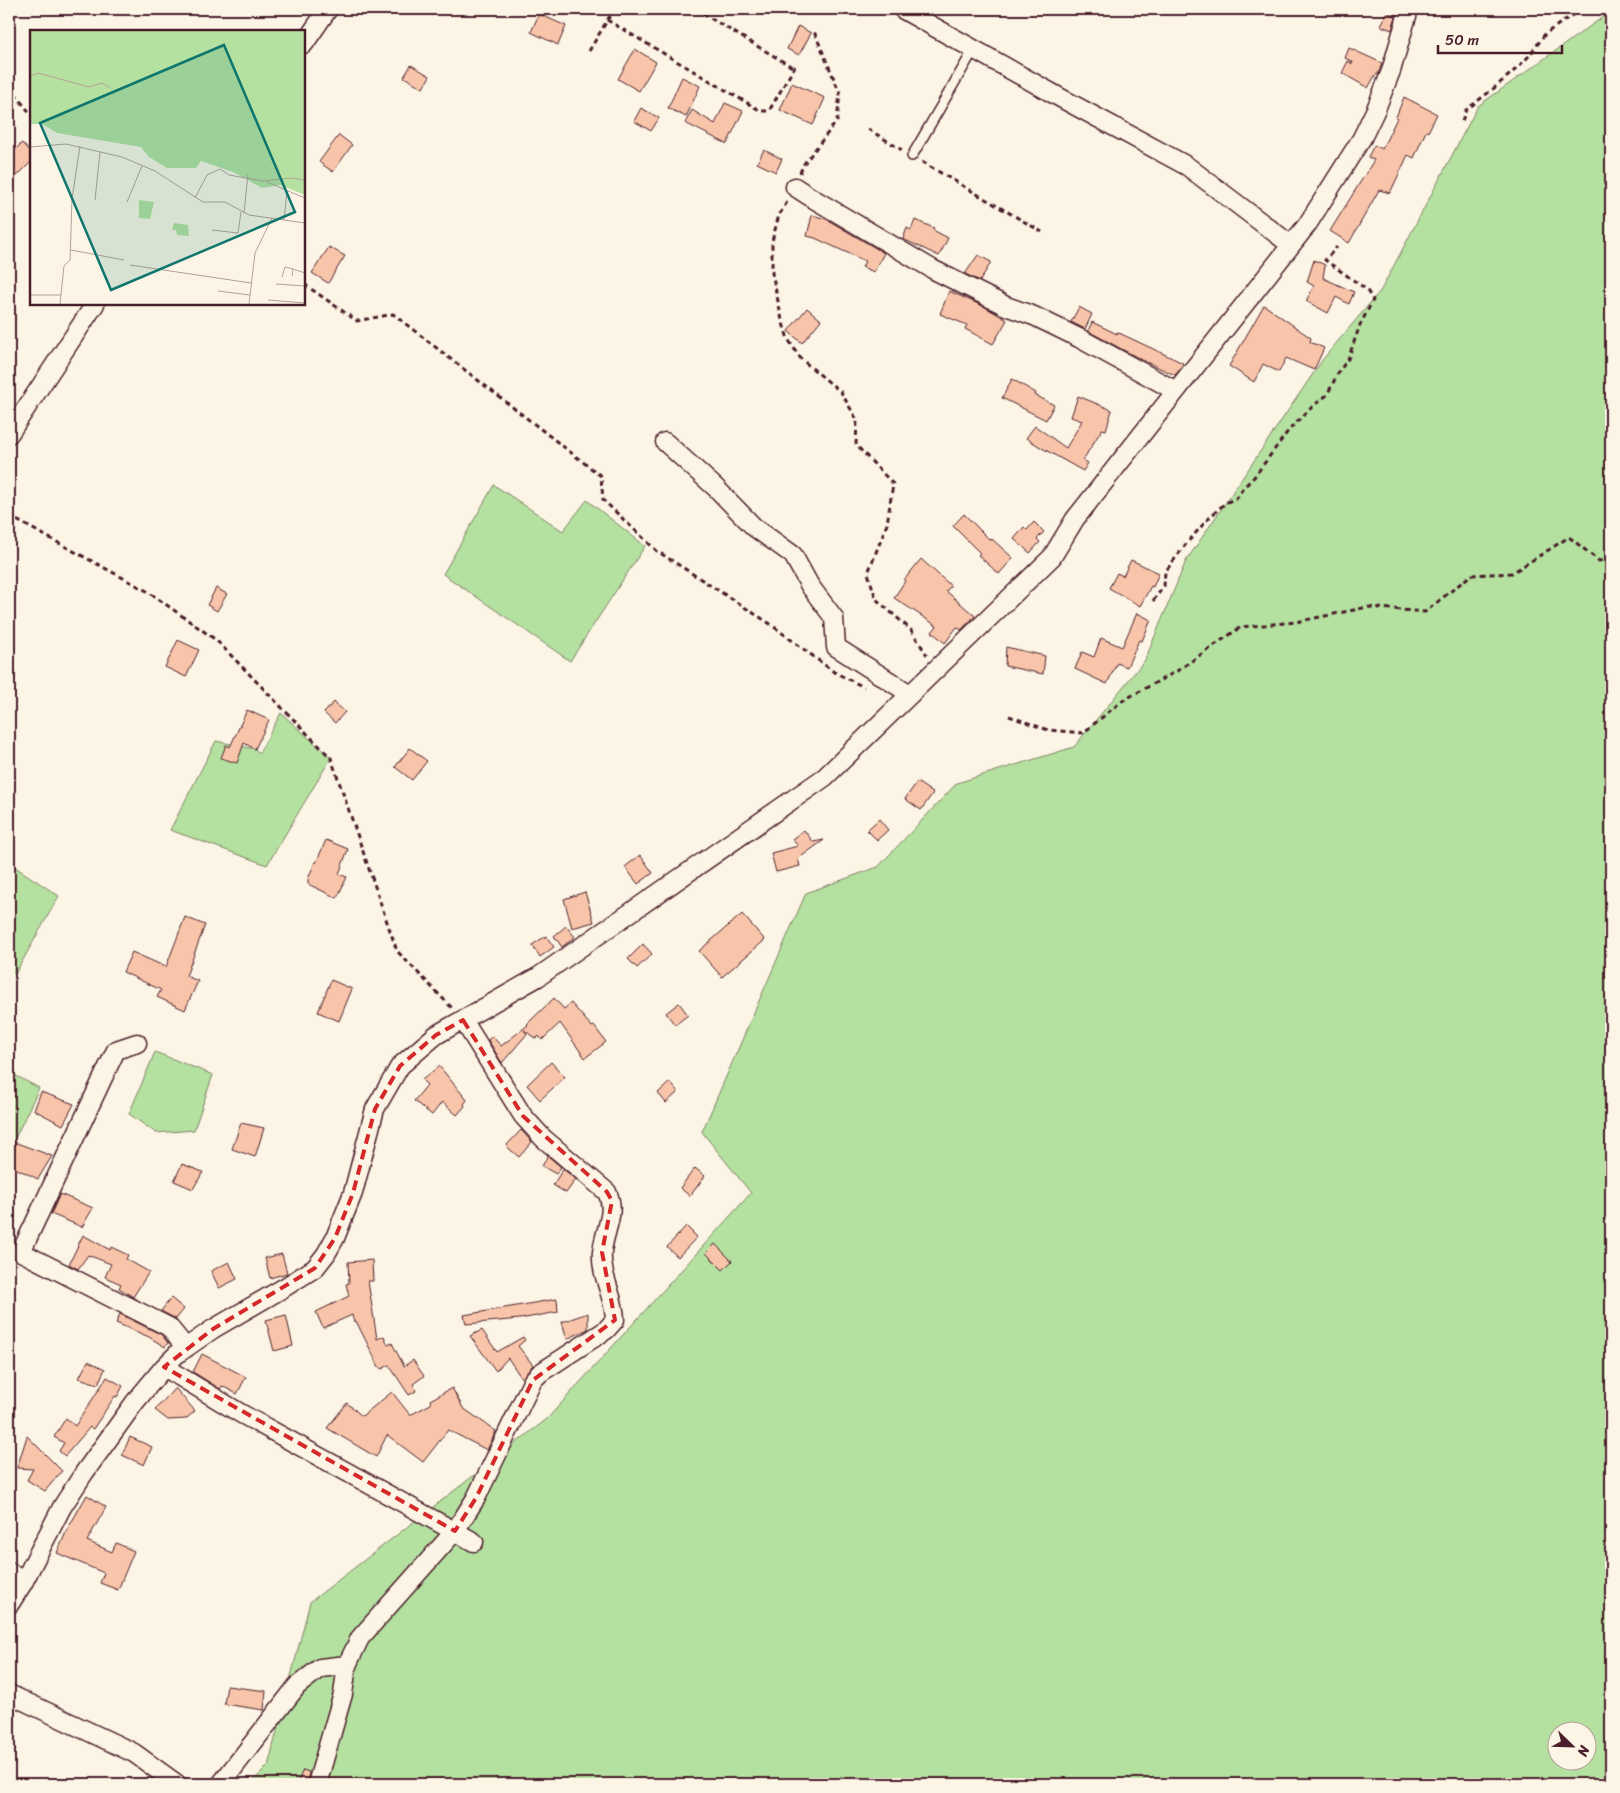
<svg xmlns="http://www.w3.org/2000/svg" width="1620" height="1793" viewBox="0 0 1620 1793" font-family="Sriracha,sans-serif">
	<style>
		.green { fill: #b4e1a0; stroke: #7f8066; fill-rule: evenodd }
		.building { fill: #f9c5aa; stroke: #4a1f2b }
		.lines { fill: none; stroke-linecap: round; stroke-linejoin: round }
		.lane-casing { stroke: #4a1f2b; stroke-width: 12 }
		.street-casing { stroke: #4a1f2b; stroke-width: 21 }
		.path { stroke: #4a1f2b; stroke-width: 3; stroke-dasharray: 5 4; stroke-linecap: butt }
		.lane { stroke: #fcf5e5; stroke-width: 9 }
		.street { stroke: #fcf5e5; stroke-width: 18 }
		.marked { fill: none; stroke: #d62828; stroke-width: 4; stroke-dasharray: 10 6; stroke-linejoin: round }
		.inset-road { fill: none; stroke: #b59f9b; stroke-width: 1 }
		.view { fill: #0f766e; fill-opacity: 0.15; stroke: #0f766e; stroke-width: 2.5 }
		.inset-edge { fill: none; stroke: #4a1f2b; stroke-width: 2.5 }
	</style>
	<rect width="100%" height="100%" fill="#fcf5e5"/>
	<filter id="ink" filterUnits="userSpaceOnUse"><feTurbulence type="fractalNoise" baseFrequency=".02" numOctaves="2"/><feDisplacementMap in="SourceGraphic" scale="10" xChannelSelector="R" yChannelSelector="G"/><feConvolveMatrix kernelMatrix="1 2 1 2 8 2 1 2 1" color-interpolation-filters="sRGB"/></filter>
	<g filter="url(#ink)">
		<path class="green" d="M1611,9V1784H250L268,1766L310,1602L547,1419L751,1193L702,1132L806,893L878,867L957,783L1074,747L1145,660L1186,561L1323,359L1381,290L1478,106L1610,12ZM1558,1730H1588V1760H1558Z
			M494,485L563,531L587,500L645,546L570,661L443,574Z
			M281,713L331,758L267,865L170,830L216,741L255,749L259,753Z
			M9,863L59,896L15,974L9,971Z
			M155,1052L213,1075L194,1130L156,1133L129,1114Z
			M9,1072L39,1088L9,1151Z"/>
		<path class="building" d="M1387,12L1396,16L1392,30L1381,26Z
			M539,14L566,26L558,45L531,32Z
			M798,26L811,33L799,55L787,49Z
			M1349,48L1382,63L1378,75L1376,74L1368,88L1342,73L1348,61L1352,64L1353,62L1345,58Z
			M635,49L656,62L639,91L618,79Z
			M411,65L430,76L423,88L404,77Z
			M682,77L700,86L686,117L668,108Z
			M792,83L825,98L813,125L780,110Z
			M1404,97L1437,114L1428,132L1426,131L1414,158L1408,155L1390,193L1379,190L1349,243L1330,231L1374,160L1368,157L1374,145L1382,149L1397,118L1396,117Z
			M725,103L743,111L727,144L685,123L692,110L715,124Z
			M641,108L659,118L651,131L634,121Z
			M339,135L352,145L333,172L319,162Z
			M22,143L31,153V162L9,184V156Z
			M764,150L782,159L776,172L757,163Z
			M812,215L826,219L884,253L874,272L862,267L865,261L815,238L807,236Z
			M915,220L934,228L933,230L948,238L939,256L903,239L907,228L911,230Z
			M329,247L345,256L328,283L312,273Z
			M978,255L991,262L980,281L965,274Z
			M1314,260L1325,265L1323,278L1354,292L1349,304L1336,297L1328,313L1306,301L1314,286L1307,282Z
			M949,291L985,307L1007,320L993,344L965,329L967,325L940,314Z
			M1264,305L1311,338L1310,342L1324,348L1314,370L1286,358L1279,372L1263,364L1254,382L1229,366Z
			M1079,307L1092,314L1085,329L1071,322Z
			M807,308L821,320L802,343L788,331Z
			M1092,322L1117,334V332L1183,363L1181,368L1175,375L1144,361L1088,331Z
			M1012,379L1036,393L1035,395L1054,405L1046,420L1002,398Z
			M1078,396L1112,410L1106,430L1102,429L1083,460L1088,463L1083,471L1042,448L1026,438L1035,426L1066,448L1082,421L1071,417Z
			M964,514L991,541L992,539L1013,558L999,574L978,555L980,553L953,526Z
			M1034,522L1044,532L1037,539L1040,542L1030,553L1014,539L1024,527L1027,530Z
			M921,559L951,586L946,591L975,616L961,630L957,627L945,643L932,632L937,626L894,598L905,581L904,580Z
			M1131,560L1159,573L1153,587L1151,586L1140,606L1109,588L1117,573L1123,576Z
			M216,588L227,594L217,611L207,605Z
			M1137,613L1151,620L1142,641L1139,640L1127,667L1117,663L1107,684L1075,669L1082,652L1094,657L1101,638L1122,647Z
			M178,640L199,650L186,677L165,667Z
			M1006,647L1045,656L1043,674L1005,666Z
			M334,702L345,712L335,723L324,713Z
			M247,710L269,720L255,749L244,743L237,763L221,758L226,745L230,747Z
			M410,748L427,761L412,780L395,767Z
			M917,782L933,793L921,810L905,799Z
			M879,819L888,830L877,840L867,830Z
			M804,830L813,842L824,840L798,859L800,866L776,872L771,853L798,846L792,839Z
			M326,840L348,849L339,874L347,877L337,898L308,884V879L315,862L316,863Z
			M640,855L653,873L638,884L625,867Z
			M585,892L594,922L572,928L564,899Z
			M742,914L765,940L722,977L699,951Z
			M185,917L205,925L186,976L198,981L185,1010L157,997L161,990L123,972L132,952L166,967Z
			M566,926L575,937L562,947L554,936Z
			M546,936L554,947L540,957L532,945Z
			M643,944L652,954L637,968L628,959Z
			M331,980L352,989L339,1021L318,1012Z
			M554,998L564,1009L571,1003L592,1027L594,1026L606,1042L585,1058L560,1023L542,1040L539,1036L536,1039L524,1030L527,1034L502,1063L488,1040L492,1036L501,1046L528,1025L527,1024Z
			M679,1003L688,1015L675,1025L666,1013Z
			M551,1062L565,1077L540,1100L527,1085Z
			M439,1066L467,1100L464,1104L465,1106L457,1115L442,1102L432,1115L414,1101L427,1085L422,1080Z
			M670,1082L678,1092L666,1103L658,1093Z
			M41,1092L74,1104L63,1125L34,1110Z
			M241,1123L264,1128L255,1157L232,1149Z
			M521,1130L532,1142L519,1157L506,1146Z
			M14,1142L52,1156L38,1179L9,1165Z
			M548,1156L561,1167L556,1174L542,1166Z
			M182,1164L203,1172L193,1189L174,1181Z
			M695,1168L705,1176L690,1196L680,1188Z
			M563,1169L576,1179L566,1193L553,1185Z
			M60,1194L93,1208L82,1227L51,1214Z
			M686,1226L697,1237L678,1257L667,1247Z
			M83,1235L110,1250L111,1247L128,1255L126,1259L149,1272L133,1297L119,1288L121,1284L105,1277L111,1264L88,1255L78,1269L69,1264Z
			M715,1244L732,1261L723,1270L706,1253Z
			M282,1254L287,1273L270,1278L265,1258Z
			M372,1260L373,1281H368L377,1339L384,1336L388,1345L392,1343L404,1366L413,1360L424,1376L413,1384L416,1391L409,1395L389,1365L382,1369L379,1367L356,1321L354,1322L352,1315L323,1328L316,1312L349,1296L346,1284L349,1283L348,1262Z
			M229,1262L237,1279L219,1288L211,1271Z
			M171,1298L184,1309L176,1319L161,1311Z
			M557,1299L558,1312L520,1319L466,1324L464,1315Z
			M588,1313V1329L567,1339L562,1322Z
			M120,1314L162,1335L168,1343L165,1347L149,1337L116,1323Z
			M286,1315L293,1346L274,1351L266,1320Z
			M482,1330L497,1352L523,1337L525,1340L518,1346L533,1365L522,1379L508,1358L496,1371L470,1336Z
			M202,1354L246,1377L237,1394L222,1386L220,1389L193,1372Z
			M88,1361L105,1369L98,1384L79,1378Z
			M107,1377L123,1386L117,1397L115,1396L93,1429L90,1427L65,1456L59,1451L64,1443L54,1437L66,1418L75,1426Z
			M175,1388L195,1411L186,1419L168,1420L155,1410Z
			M452,1388L463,1408L496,1431L487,1450L448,1430L423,1462L387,1435L376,1457L327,1428L347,1403L362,1416L392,1392L410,1415L431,1404L430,1400Z
			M27,1436L62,1471L45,1491L27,1480L33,1469L17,1468Z
			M130,1437L152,1447L144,1465L122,1455Z
			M87,1495L106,1507L87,1541L112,1552L116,1543L134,1551L118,1590L100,1583L104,1573L57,1553L67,1530Z
			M227,1686L266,1691L264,1710L224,1704Z
			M303,1770L309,1772L307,1784H297Z"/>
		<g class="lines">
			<g class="lane-casing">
				<path id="lane" d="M912,156L974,49"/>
			</g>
			<g class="street-casing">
				<path id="street" d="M902,9L1059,97L1187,166L1291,245
					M304,44L328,9
					M795,187L812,198L934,270L1006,306L1034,316L1079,338L1176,391
					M9,434L95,304
					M665,442L716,488L754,527L793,555L810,586L834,618L836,647L910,694
					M137,1043L116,1050L21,1252L169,1327L186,1348
					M164,1367L240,1413L474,1542
					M9,1571L23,1583
					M9,1605L23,1583L62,1507L84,1473L135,1402L164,1367L177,1354L213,1329L285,1287L315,1268L326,1254L335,1238L353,1193L375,1109L400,1066L436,1035L538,977L825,777L1052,557L1075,519L1307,225L1362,138L1376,109L1391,71L1409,9
					M9,1694L134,1753L177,1784
					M221,1784L297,1686L320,1668L347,1665
					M317,1784L343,1694L347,1665L360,1638L455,1531L476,1498L533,1380L540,1373L606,1330L615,1320C615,1297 600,1276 602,1252C604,1231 617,1212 607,1192L543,1138L523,1116L463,1020"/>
			</g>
			<path class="path" d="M695,9L794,68
				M1599,9L1604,11L1607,9
				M607,20L761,111H769L795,66
				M589,51L614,9
				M9,87L31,114
				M1462,121L1466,110L1493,89L1515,70L1529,56L1545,34L1581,9
				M868,129L902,150
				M922,162L1042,232
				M800,173L803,165L837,121L840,93L813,29
				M787,202L779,215L772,241V273L782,320L788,339L801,359L841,392L857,420L856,445L893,484L887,524L868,573L876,599L911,630L927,655
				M304,284L357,321L393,314L601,476L603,500L657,551L769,623L834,672L864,687
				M9,516L147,591L216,640L331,758L397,951L452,1008
				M1153,601L1164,586L1165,572L1186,544L1207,520L1225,503L1237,498L1243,488L1254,477L1289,430L1313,406L1327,395L1338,373L1348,359L1360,325L1373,300L1366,289L1325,260L1337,247
				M1009,716L1048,730L1083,733L1122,701L1177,671L1241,627L1296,622L1368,607L1425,612L1471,575L1512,573L1569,537L1599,561L1611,558"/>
			<use href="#lane" class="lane"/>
			<use href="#street" class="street"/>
		</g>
	</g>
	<path class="marked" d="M463,1020L523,1116L607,1192L612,1201L602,1252L615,1320L533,1380L476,1498L455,1531L164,1367L213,1329L315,1268L335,1238L353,1193L375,1109L400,1066L436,1035Z"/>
	<g transform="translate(30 30)">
		<rect width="275" height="275" fill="#fcf5e5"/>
		<path d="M0,1H275V165L250,155L232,158L203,142L171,131L166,138H137L119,127L111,117L27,103L12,94H0ZM109,170L124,172L120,189L109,188ZM144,193L158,195L159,206L147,205L146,200H142Z" fill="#b4e1a0"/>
		<path class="inset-road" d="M0,46L8,43L59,57L72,53L80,58M0,117L36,114L92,127L125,141L173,172H195L219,185L275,193M237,152L275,168M165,168L177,145L190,139L199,145L233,151L261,148L275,150M65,170L70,122M97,172L112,136M214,183L218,144M254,190L257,161M182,200L208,203L211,182M41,220L94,230M100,235L221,253M262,246L263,239L275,243M252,247L255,237L263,239M246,254L275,256M188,261L220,265M0,265H31M238,270L275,273M30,274L34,236L40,230L42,169L50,116M219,274L225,223L242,188"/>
		<path class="view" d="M194,15L265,182L81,260L10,93Z"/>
		<rect width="275" height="275" class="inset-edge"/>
	</g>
	<rect width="1620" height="1793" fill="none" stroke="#fcf5e5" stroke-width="30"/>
	<rect x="15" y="15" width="1590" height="1763" fill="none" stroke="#4a1f2b" stroke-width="2" filter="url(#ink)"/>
	<g transform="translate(1572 1746) rotate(113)"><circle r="24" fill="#fcf5e5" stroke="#b59f9b"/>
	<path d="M0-4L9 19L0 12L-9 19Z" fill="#4a1f2b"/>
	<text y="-8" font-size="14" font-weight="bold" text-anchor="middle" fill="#4a1f2b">N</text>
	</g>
	<path d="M1438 45v8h124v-8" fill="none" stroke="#4a1f2b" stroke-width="2.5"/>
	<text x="1445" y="45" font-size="15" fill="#4a1f2b" stroke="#fcf5e5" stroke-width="4" paint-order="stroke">50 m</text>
</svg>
